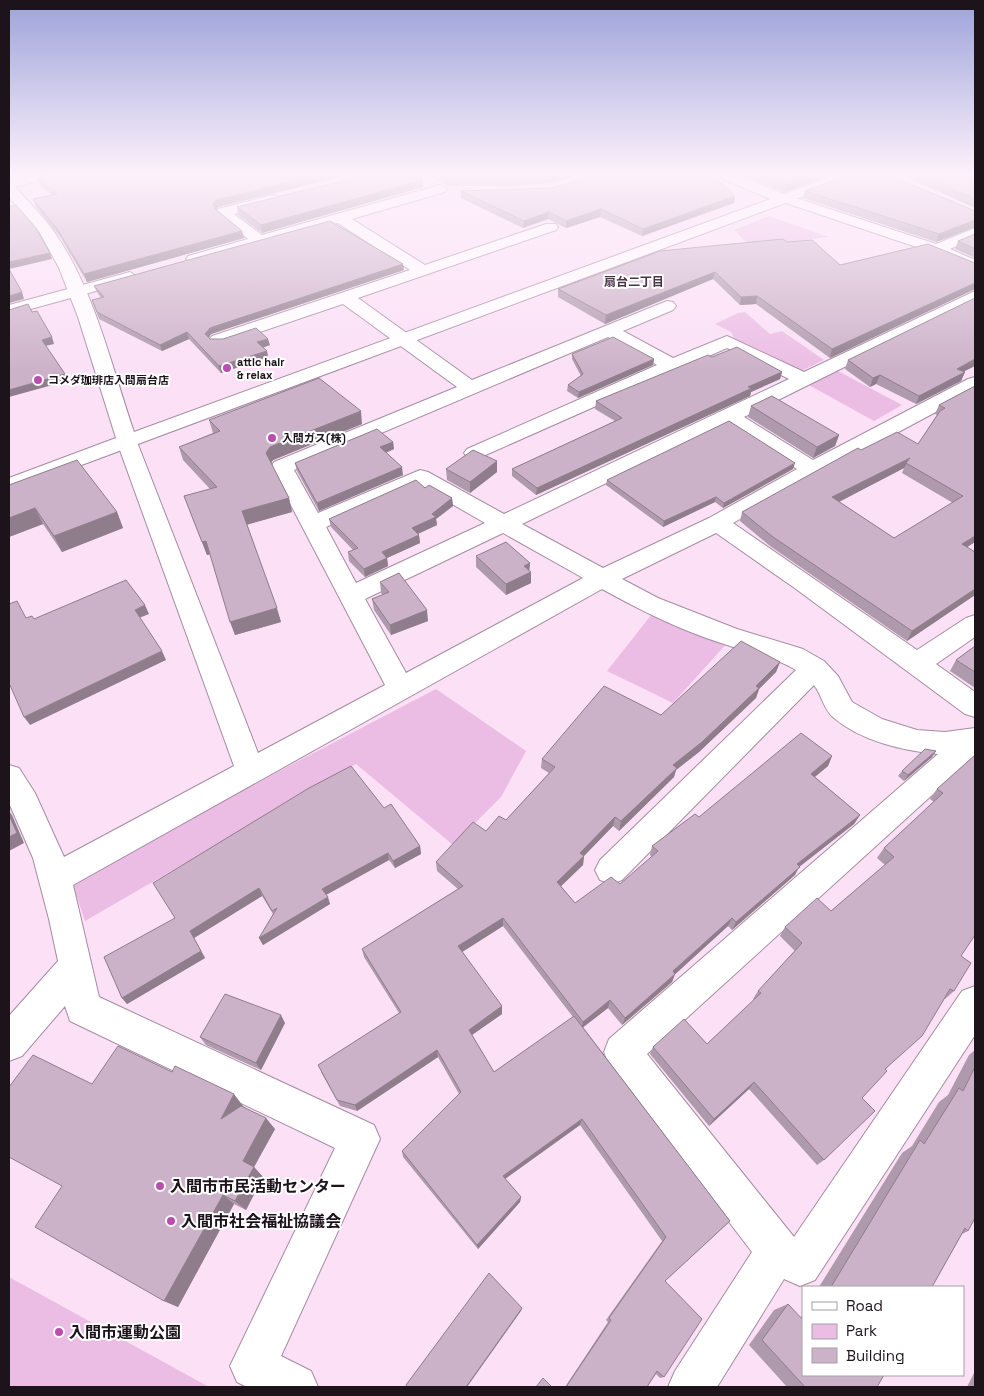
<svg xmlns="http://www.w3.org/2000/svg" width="984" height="1396" viewBox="0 0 984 1396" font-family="'Space Grotesk','Noto Sans JP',sans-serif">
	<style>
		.green { fill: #ebbde4 }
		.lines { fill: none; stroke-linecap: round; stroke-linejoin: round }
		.minor-casing { stroke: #a58ca1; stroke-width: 2 }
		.tertiary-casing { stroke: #a58ca1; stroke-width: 2 }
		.minor { fill: #fff; fill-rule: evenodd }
		.tertiary { fill: #fff; fill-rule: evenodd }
		.wall { fill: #af99ac; fill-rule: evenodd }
		.shaded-wall { fill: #8f7d8c }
		.building { fill: #ccb2c8; stroke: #8f7d8c; fill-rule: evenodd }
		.poi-dot { fill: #b94eb0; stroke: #fff; stroke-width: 2 }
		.labels { text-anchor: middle; stroke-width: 4; stroke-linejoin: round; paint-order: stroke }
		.far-poi-label { font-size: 11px; font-weight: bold; fill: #1c131b; stroke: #fff; text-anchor: start }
		.far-neighbourhood-label { font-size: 12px; font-weight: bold; fill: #4a3547; stroke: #fff }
		.near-poi-label { font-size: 16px; font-weight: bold; fill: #1c131b; stroke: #fff; text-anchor: start }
	</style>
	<rect width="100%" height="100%" fill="#fbe0f6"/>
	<path class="green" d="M769,216L829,237L750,246L734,230Z
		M745,312L770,334L782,331L824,360L799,372L735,340L731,332L715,324L738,313Z
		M836,370L902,405L874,421L807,384Z
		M652,614L728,642L673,703L607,671Z
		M436,689L526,751L501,797L453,845L356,764L85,921L71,880Z
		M9,1277L209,1387H9Z"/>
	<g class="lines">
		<g class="minor-casing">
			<path id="minor" d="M26,176H51L49,179L9,188V180Z
				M721,176H740L784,194L936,244L975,228V238L950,249L975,260V271L931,252L786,203L778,202L723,179Z
				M440,185L447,189L445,192L352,219L425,265L546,224H556L558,227L556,230L358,298L472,380L667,301L673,302L676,306L673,310L623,331L673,358L727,336L804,372L975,291V302L744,417L813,460L968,379L975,377V391L820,474L733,523L917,650L966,618L975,615V637L936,664L975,692V717L965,714L796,589L716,533L622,579L658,598L737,629L803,649L824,661L838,676L852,702L882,719L917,730L945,732L975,728V756L647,1054L794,1237L962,991L975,986V1035L815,1280L800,1286L784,1279L717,1387H668L675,1371L752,1252L609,1065L604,1052L609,1039L938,754C904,751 861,741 834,718C824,711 822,695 814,685L622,880L611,884L600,880L595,870L600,860L796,670C773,656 746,652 721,643C680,630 640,610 602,589L73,885L99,997L374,1125L380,1139L281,1356L311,1371L318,1387H247L237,1382L230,1366L335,1148L70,1021L65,1006L22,1056L9,1061V1016L58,961L49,919L33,858L9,803V765L19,768L35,793L64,857L234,766L117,442L120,438L127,436L134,438L137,442L258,753L385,685L271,467L274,462L457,387L343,304L224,344H212L209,340L212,336L410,270L338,223L194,264L186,259L188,256L248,239L218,215L216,212L218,209L273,195L278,196L280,199L278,202L234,214L262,235ZM608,337L657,365L467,449L464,453L467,457L474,459L481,457L727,348L789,379L504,514L428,472L420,470L318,513L294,470ZM728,424L797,469L709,518L603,568L522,524ZM419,485L485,523L356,583L326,527ZM503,533L583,578L406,673L365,599Z
				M130,272L138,277L136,280L9,315V305Z"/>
		</g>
		<g class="tertiary-casing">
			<path id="tertiary" d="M833,176H852L850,179L9,492V478L116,438L78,317L59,268L40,233L9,197V185L14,186C30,203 46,219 59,239C96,296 112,368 134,432Z"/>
		</g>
		<use href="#minor" class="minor"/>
		<use href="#tertiary" class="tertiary"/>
	</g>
	<path class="wall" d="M43,176H343L218,207L216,209L242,231L244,238L87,282L61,238L36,207L33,199L52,195L39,185L37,178Z
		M430,176H577L550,183L512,186H448Z
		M745,176H828L784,192Z
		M904,176H975V208Z
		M423,180V187L262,233L238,215L237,207Z
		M552,188L735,196L734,203L642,236L600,217L566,228L548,219L523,228L461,198V191Z
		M805,191L975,211V227L936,242L803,198Z
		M975,234V258L955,249L958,241Z
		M787,242L840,265L975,263V289L830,358L756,304L740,305L713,279L605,324L558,297V289Z
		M404,270L211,334L209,338L210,339L270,345L263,347L267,351L268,357L221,373L189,339L162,351L99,319L92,300L101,298L97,292L94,286Z
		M572,354L654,359L653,365L578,398L567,391L568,385L581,376L572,359Z
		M712,357L782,372L780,379L751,392L750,396L536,495L512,476V469L615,421L595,409L596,401Z
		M848,360L964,372H965L961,381L916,404L876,384L870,387L845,369Z
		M975,386L967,547L975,552V595L907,641L770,546L740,521L742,512L861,450L918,444L937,415L935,414L939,405ZM904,468L902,473L953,503L894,538L839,502Z
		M751,406L839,435L835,446L813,458L748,417Z
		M209,420L362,424L273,460L271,463L289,498L292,512L247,524L281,622L235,635L210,554L207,555L184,496L210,489L183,460L179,447L213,433Z
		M393,442L394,449L386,453L403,475L319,511L297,471L295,463Z
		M497,461V472L470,493L447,480L446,469Z
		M793,469L723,508L715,502L663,527L606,485L607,480Z
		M9,485L117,512L123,528L62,552L43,524L9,537Z
		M425,488L452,498L453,506L436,519L437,525L418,534L419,535L420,543L387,558L388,566L365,577L349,561L348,552L353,550L331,527L329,519Z
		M476,556L530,563L529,571L531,583L506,595L476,567Z
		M380,582L428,621L391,635L374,610L372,599L383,595L381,593Z
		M975,646V688L950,671L956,660Z
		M780,662L776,672L759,689L756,698L699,752L676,770L674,777L619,831L613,826L584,856L583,865L561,886L575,903L620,884L652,857L650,855L652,846L699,817L832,756L828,766L815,777L860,815L854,824L799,867L795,875L732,930L728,926L675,974L672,982L622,1025L608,1008L583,1027L730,1221L665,1281L664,1377L660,1378L656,1374L647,1387H565L608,1322L606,1320L662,1241L580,1125L505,1179L521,1197L520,1202L478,1249L403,1157L402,1151L459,1094L438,1057L357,1111L340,1106L321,1072L399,1013L364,957L362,949L458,889L437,871L436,862L486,831L506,820L549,773L541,768L542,759L661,715ZM503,926L573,1017L494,1072L472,1035L502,1014V1006L462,952Z
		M936,751L932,757L904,781L898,776L902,771Z
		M975,755L961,956L954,991L945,999H944L862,1098L824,1160L817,1165L749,1089L709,1126L650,1054L653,1047L707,1044L754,1000L753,999L758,991L795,951L780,936L785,927L831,911L885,865L877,858L884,848L934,802L930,799L937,789Z
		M384,808L420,846L421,854L395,868L389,860L326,895L330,904L263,945L259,938L273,914L262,896L194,938L205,958L127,1004L122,998L104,957Z
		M285,1023L261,1070L206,1045L200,1037Z
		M975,1050V1218L968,1231L962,1234L932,1287H819L902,1153L912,1146L939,1102L948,1095L969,1055Z
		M92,1084L243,1106L275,1129L254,1167L263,1177L246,1210L234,1204L178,1307L164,1301L62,1186Z
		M788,1304L800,1318L803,1314V1375L877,1387H787L749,1345L774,1310Z
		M975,1371V1387H967Z"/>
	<path class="shaded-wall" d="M313,176H343L218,207L214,211L213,204L216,200Z
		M550,176H577L550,183Z
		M810,176H828L784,192L786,185Z
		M423,180V187L262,233L261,225Z
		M735,196L734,203L642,236L643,229Z
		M601,209L600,217L566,228V221Z
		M549,212L548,219L523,228L524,221Z
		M975,220V227L936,242L939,234Z
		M242,231L244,238L87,282L84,274Z
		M50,253L52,259L9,269V262Z
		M403,264L404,270L211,334L207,340L205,334L210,328Z
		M715,272L713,279L605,324L606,315Z
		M975,283V289L830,358L832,349Z
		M22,292L24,299L9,303V296Z
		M757,296L756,304L740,305L741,297Z
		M187,332L189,339L162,351L160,345Z
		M52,337L54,344L45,346L42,340Z
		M268,339L270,345L259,349L257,342Z
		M267,351L268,357L221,373L219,366Z
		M654,359L653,365L578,398L579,392Z
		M975,359V366L953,377L957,369Z
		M782,372L780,379L751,392L750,396L536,495L537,488L748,387Z
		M965,372L961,381L916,404L919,396Z
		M65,374L67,381L9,397V390Z
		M880,375L876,384L870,387L873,378Z
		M361,411L362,424L273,460L269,466L266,453L270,447Z
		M839,435L835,446L813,458L817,447Z
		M393,442L394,449L380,455V447Z
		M910,458L904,468L829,507L832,497Z
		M497,461V472L470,493V482Z
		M795,463L793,469L723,508L724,503Z
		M402,467L403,475L319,511L317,503Z
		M716,497L715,502L663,527L664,521Z
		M289,498L292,512L246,525L242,511Z
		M452,498L453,506L436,519L437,525L413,536L412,528Z
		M35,508L43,524L9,537V518Z
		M117,512L123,528L62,552L54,536Z
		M419,535L420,543L387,558L388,566L365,577L364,569L382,552Z
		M975,536V542L957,554L962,544Z
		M206,541L211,554L207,555L202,542Z
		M530,563L529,573L531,572V583L506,595V584L524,566Z
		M975,589V595L907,641L912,631Z
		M145,605L149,614L139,618L135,610Z
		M277,608L281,622L235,635L230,622Z
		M427,610L428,621L391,635L390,625Z
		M162,651L166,660L30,725L24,717Z
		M780,662L776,672L759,689L756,698L699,752L676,770L674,777L619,831L621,821L673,765L756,686Z
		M936,751L932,757L904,781L908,775Z
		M832,756L828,766L807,783L811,774Z
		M9,811L12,815L24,843L9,851Z
		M860,815L854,824L799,867L795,875L732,930L736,922L797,864Z
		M615,817L613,826L583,857L584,856L583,865L556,891L557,882L580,853Z
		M420,846L421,854L395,868L393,861Z
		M388,853L389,860L324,896L322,889Z
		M259,888L262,896L194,938L205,958L127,1004L122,998L190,931Z
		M328,897L330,904L263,945L259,938Z
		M503,918V926L459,954L458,946Z
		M732,918L728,926L670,979L673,971Z
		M675,974L672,982L622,1025L625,1018Z
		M610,1000L608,1008L581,1029L583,1022Z
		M502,1006V1014L469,1037V1030Z
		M281,1015L285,1023L261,1070L256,1063Z
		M437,1050L438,1057L357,1111L355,1105Z
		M754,1082L749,1089L709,1126L714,1119Z
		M234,1094L243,1106L231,1130L221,1119Z
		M266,1118L275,1129L254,1167L263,1177L246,1210L235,1201L243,1161Z
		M582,1119L580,1125L502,1181L503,1176Z
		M223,1195L234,1204L178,1307L164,1301Z
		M521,1197L520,1202L478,1249L477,1245Z
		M522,1308L521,1311L467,1387H466Z"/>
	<path class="building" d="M43,176H313L216,200L213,204L215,209L242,231L84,274L58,230L33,199L57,194L37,178Z
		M362,176H416L423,180L261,225L237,207Z
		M443,176H550L512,179H448Z
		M596,176H714L735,196L643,229L601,209L566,221L549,212L524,221L461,191L552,188Z
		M764,176H810L786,185Z
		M846,176H891L975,211V220L939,234L805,191Z
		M923,176H975V199Z
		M16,205L36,228L50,253L9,262V207Z
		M330,221L403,264L210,328L205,334L210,339H223L256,328L268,339L257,342L267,351L219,366L187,332L160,345L97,312L92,300L104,297L94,286Z
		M975,234V249L958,241Z
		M783,239L787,242L812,240L840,265L928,244L975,263V283L832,349L757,296L741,297L715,272L606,315L558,289L660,251Z
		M9,269L22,292L9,296Z
		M975,298V359L957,369L965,372L919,396L880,375L873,378L848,360Z
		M28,304L32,312L37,311L52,337L42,340L65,374L9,390V310Z
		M613,337L654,359L579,392L568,385L583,374L572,354Z
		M737,347L782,372L748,387L752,388L537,488L512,469L622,418L596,401L708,355L712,357Z
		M319,378L361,411L270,447L266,453L289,498L242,511L277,608L230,622L206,541L202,542L184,496L217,487L179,447L220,431L209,420Z
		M975,386V536L962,544L975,552V589L912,631L773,537L742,512L858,448L861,450L897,432L918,444L940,411L945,408L939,405ZM910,458L906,463L963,496L894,538L832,497Z
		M772,396L839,435L817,447L751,406Z
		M729,421L795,463L724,503L716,497L664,521L607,480Z
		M377,429L393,442L380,447L402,467L317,503L295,463Z
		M473,450L497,461L470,482L446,469Z
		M77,460L117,512L54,536L35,508L9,518V485Z
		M416,480L425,488L429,485L452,498L432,514L436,517L412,528L419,535L382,552L387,558L364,569L348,552L358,548L329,519Z
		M506,542L530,563L524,566L531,572L506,584L476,556Z
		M399,573L427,610L390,625L372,599L389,592L380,582Z
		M126,580L145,605L135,610L162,651L24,717L9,683V604L17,601L26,618L32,616L34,619Z
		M741,641L780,662L756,686L759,688L702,742L673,765L677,768L621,821L615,817L580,853L584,856L557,882L575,903L611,877L620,884L658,851L652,846L695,814L699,817L801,733L832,756L811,774L860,815L797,864L800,867L736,922L732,918L673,971L675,974L625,1018L610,1000L583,1022L503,918L458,946L502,1006L469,1030L494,1072L574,1016L730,1221L665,1281L702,1319L664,1377L657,1371L647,1387H566L611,1320L609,1318L666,1237L582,1119L503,1176L521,1197L477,1245L402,1151L461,1092L437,1050L355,1105L337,1100L318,1065L401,1012L362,949L463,886L436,862L473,822L486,831L499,816L506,820L555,767L542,759L604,686L661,715Z
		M975,646V672L956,660Z
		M925,749L936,751L908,775L902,771Z
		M975,755V935L961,956L971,963L954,991L950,989L922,1036L885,1069L887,1071L862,1098L875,1111L824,1160L754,1082L714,1119L653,1047L684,1019L707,1044L761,993L758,991L802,943L785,927L817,898L831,911L894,857L884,848L943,793L937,789Z
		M351,766L384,808L391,804L420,846L393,861L388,853L322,889L328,897L259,938L277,908L272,911L259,888L190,931L201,951L122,998L104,957L175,918L153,883L309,788Z
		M9,815L17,833L9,837Z
		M225,994L281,1015L256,1063L200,1037Z
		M118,1046L172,1072L175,1066L234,1094L221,1119L241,1106L266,1118L243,1161L254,1167L235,1201L223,1195L164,1301L35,1227L62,1186L9,1157V1087L33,1055L92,1084Z
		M975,1067V1218L968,1231L965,1228L932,1287H831L920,1140L924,1144L959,1088L963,1091Z
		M489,1273L522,1308L466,1387H407L406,1385Z
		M788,1304L803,1320V1375H884L877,1387H805L762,1340Z
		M543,1378L552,1387H536Z"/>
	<linearGradient id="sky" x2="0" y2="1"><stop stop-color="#9da3da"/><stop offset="0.47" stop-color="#fdf1fb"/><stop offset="1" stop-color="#fdf1fb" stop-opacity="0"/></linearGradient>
	<rect width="984" height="371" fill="url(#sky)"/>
	<g class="poi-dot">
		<circle cx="227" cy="368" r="5"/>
		<circle cx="38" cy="380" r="5"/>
		<circle cx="272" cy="438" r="5"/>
		<circle cx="160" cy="1186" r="5"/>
		<circle cx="171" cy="1221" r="5"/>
		<circle cx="59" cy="1332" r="5"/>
	</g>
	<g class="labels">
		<g class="far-poi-label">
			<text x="237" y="366">attic hair<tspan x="237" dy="13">&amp; relax</tspan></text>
			<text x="48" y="384">コメダ珈琲店入間扇台店</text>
			<text x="282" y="442">入間ガス(株)</text>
		</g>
		<g class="far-neighbourhood-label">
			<text x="634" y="286">扇台二丁目</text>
		</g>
		<g class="near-poi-label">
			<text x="170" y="1192">入間市市民活動センター</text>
			<text x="181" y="1227">入間市社会福祉協議会</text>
			<text x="69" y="1338">入間市運動公園</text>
		</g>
	</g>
	<rect width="984" height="1396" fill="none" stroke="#1c131b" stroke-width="20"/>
	<rect x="802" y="1286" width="162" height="90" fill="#ffffff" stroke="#a4a1a4"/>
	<rect x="812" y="1302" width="25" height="8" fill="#ffffff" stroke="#a4a1a4"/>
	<text x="846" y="1311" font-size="15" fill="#1c131b">Road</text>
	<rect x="812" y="1324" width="25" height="15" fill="#ebbde4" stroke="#a4a1a4"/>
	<text x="846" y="1336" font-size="15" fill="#1c131b">Park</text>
	<rect x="812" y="1348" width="25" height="15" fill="#ccb2c8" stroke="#a4a1a4"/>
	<text x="846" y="1361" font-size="15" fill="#1c131b">Building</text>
</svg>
